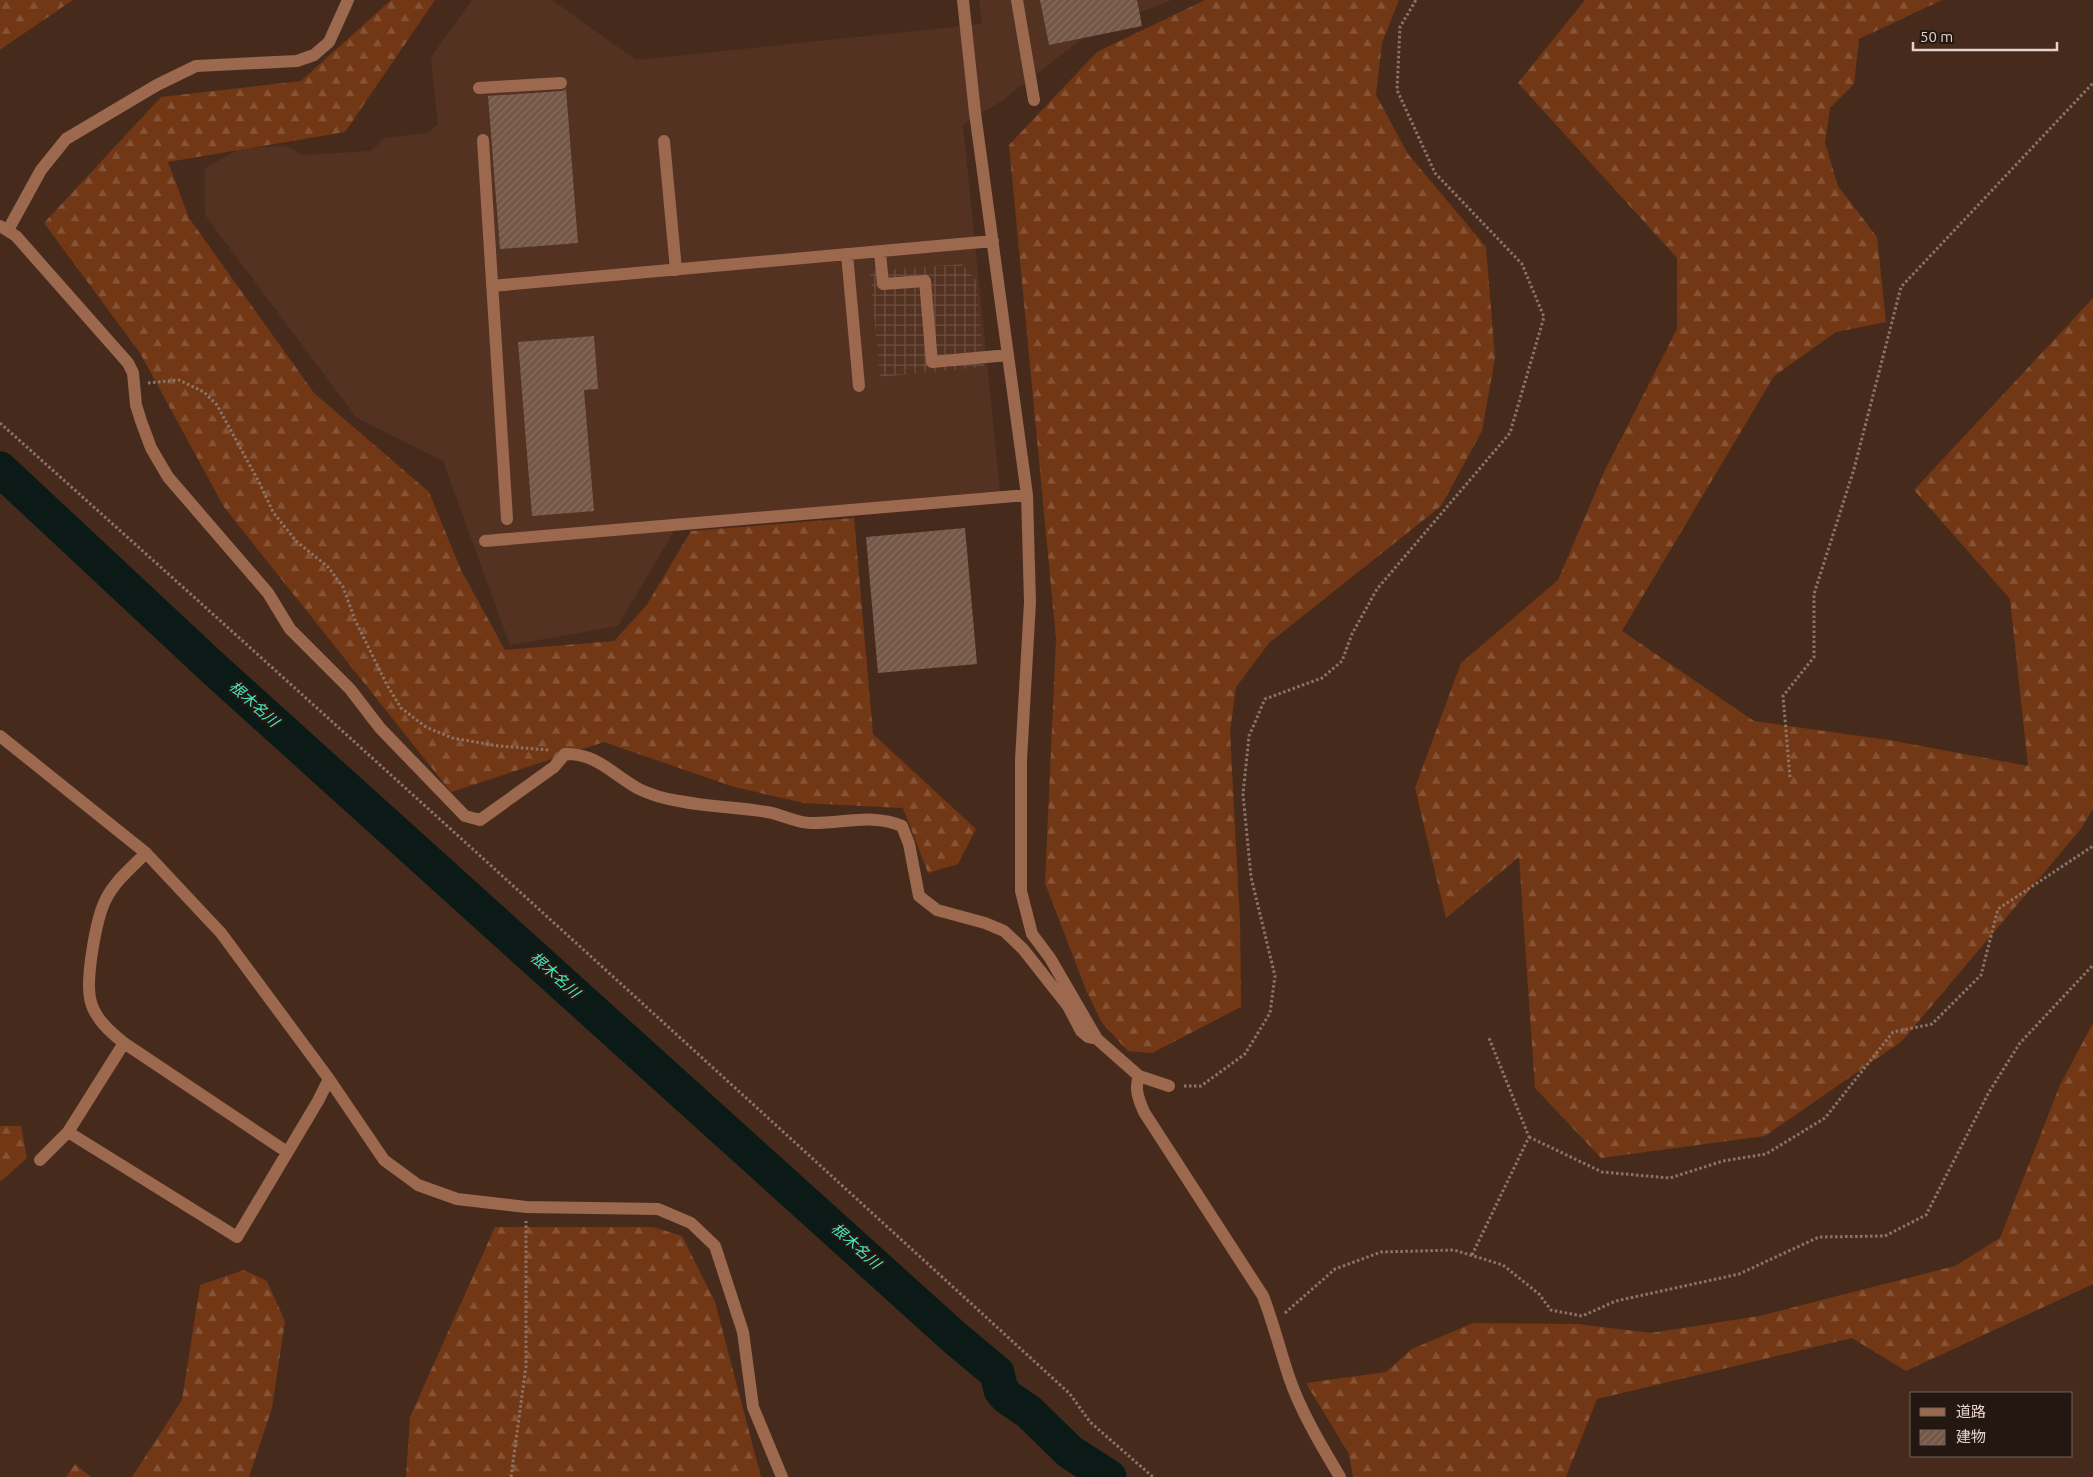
<svg xmlns="http://www.w3.org/2000/svg" width="2093" height="1477" viewBox="0 0 2093 1477" font-family="Ubuntu,'Noto Sans JP',sans-serif">
	<style>
		.built { fill: #533221 }
		.industrial { fill: url(#industrial-grid) }
		.forest { fill: url(#forest-firs) }
		.lines { fill: none; stroke-linecap: round; stroke-linejoin: round }
		.river { stroke: #0b1a16; stroke-width: 35 }
		.building { fill: url(#building-hatch) }
		.path { stroke: #8b7469; stroke-width: 3; stroke-dasharray: 2.5 2.5; stroke-linecap: butt }
		.minor { stroke: #9c684e; stroke-width: 12 }
		.labels { text-anchor: middle; stroke-width: 5; stroke-linejoin: round; paint-order: stroke }
		.water-label { font-size: 15px; font-style: italic; fill: #49e7c1; stroke: #231711 }
	</style>
	<defs>
		<pattern id="industrial-grid" width="8" height="8" patternUnits="userSpaceOnUse" patternTransform="scale(1.25)"><rect width="8" height="8" fill="#533221"/><path d="M0 4h8M4 0v8" fill="none" stroke="#6c4f40"/></pattern>
		<pattern id="forest-firs" width="22" height="20" patternUnits="userSpaceOnUse" patternTransform="scale(1.25)"><rect width="22" height="20" fill="#723715"/><path d="M5 1l3.5 6h-7zM16 11l3.5 6h-7z" fill="#865336"/></pattern>
		<pattern id="building-hatch" width="6" height="6" patternUnits="userSpaceOnUse" patternTransform="scale(1.25)"><rect width="6" height="6" fill="#755748"/><path d="M-1 1l2-2M0 6l6-6M5 7l2-2" fill="none" stroke="#886e61"/></pattern>
	</defs>
	<rect width="100%" height="100%" fill="#462b1d"/>
	<path class="built" d="M472,0H552L636,60L982,24L979,0H1172L1092,31L1003,100L963,125L1000,492L680,521L618,626L510,645L443,461L357,418L205,215V168L241,148L287,146L303,155L371,151L385,138L427,133L438,125L431,57Z"/>
	<path class="industrial" d="M962,264L976,280L984,367L880,377L870,271Z"/>
	<path class="forest" d="M0,0H73L1,49H0Z
		M391,0H435L345,132L168,162L189,218L314,393L429,492L461,570L505,650L614,641L646,606L691,531L854,518L873,734L976,829L958,864L928,873L903,808L804,803L734,787L604,742L451,792L224,507L140,353L44,223L161,97L301,81Z
		M1205,0H1399L1382,43L1376,95L1408,154L1486,247L1495,358L1482,431L1441,506L1269,643L1236,687L1230,732L1240,921L1241,1007L1152,1053L1128,1051L1102,1023L1086,990L1045,883L1056,639L1009,145L1097,52Z
		M1585,0H1942L1859,39L1854,84L1830,108L1825,143L1838,186L1877,237L1886,322L1836,332L1774,376L1622,631L1754,721L1889,740L2028,766L2010,599L1914,490L2093,298V809L2080,830L1902,1041L1765,1136L1601,1158L1535,1088L1519,857L1446,918L1415,788L1461,663L1558,580L1605,470L1677,329V258L1518,83Z
		M2093,1023V1284L1906,1371L1852,1338L1597,1399L1566,1477H1353L1349,1454L1306,1383L1386,1372L1412,1349L1473,1323L1578,1324L1651,1333L1759,1316L1955,1266L2000,1238L2060,1085Z
		M0,1126H21L27,1158L0,1182Z
		M495,1227H653L682,1236L715,1302L761,1477H406L410,1417Z
		M244,1270L267,1281L285,1321L272,1408L249,1477H132L182,1400L200,1285Z
		M75,1464L91,1477H66Z"/>
	<g class="lines">
		<path class="river" d="M0,469L213,668L955,1338L997,1373L1001,1390L1007,1397L1029,1412L1070,1452L1109,1477"/>
	</g>
	<path class="building" d="M1040,0H1137L1142,26L1049,45Z
		M566,89L578,243L500,249L488,96L562,91Z
		M594,336L598,389L584,390L594,511L532,516L518,342Z
		M965,528L977,664L878,673L866,537Z"/>
	<g class="lines">
		<path class="path" d="M148,383L179,380L204,392L217,405L260,484L273,512L296,541L328,567L343,587L355,620L387,685L401,708L426,727L452,738L499,746L549,750
			M0,423C359,744 715,1069 1070,1394L1090,1422L1153,1477
			M1790,777L1783,696L1814,657V594L1854,469L1901,287L2093,83
			M1184,1086H1201L1245,1054L1270,1013L1275,976L1251,877L1243,794L1249,736L1265,699L1322,678L1342,661L1352,634L1377,589L1510,433L1544,317L1522,264L1435,173L1397,90L1400,27L1416,0
			M1529,1137L1602,1172L1670,1178L1723,1161L1766,1154L1825,1118L1893,1032L1932,1024L1981,975L1998,909L2093,846
			M1472,1255L1529,1137L1489,1038
			M1285,1313L1335,1269L1381,1252L1454,1250L1503,1265L1539,1294L1551,1310L1582,1316L1616,1301L1739,1274L1819,1237L1885,1236L1926,1215L1989,1092L2020,1043L2093,965
			M511,1477L526,1366V1221"/>
		<path class="minor" d="M963,0L975,113L1027,495L1030,602L1021,760V891L1032,934L1050,958L1097,1039L1139,1076L1169,1086
			M1017,0L1034,100
			M479,88L561,83
			M483,140L507,519
			M664,141L676,270
			M0,226L16,236L128,363L133,373L136,405L141,421L151,448L168,477L268,593L290,629L350,689L380,728L465,816L480,820L554,767L565,754C597,753 613,775 639,789C651,795 666,799 679,801C708,807 738,807 767,812C781,814 796,823 811,823C841,824 873,813 902,826L909,844L919,896L937,910L985,923L1004,931L1023,949L1068,1006L1081,1031L1088,1037L1097,1039
			M8,230L41,170L66,139L157,85L196,66L297,61L314,55L329,42L348,0
			M880,252L883,284L925,281L932,362L1008,355
			M847,254L859,386
			M492,286L993,241
			M485,541L1027,495
			M0,736L146,853L221,933L329,1079L384,1160L418,1185L457,1199L526,1207L658,1209L691,1223L715,1246L743,1332L753,1407L782,1477
			M146,853C132,867 115,881 106,899C96,918 86,977 90,998C93,1017 110,1032 124,1043L287,1152
			M1139,1076C1134,1089 1139,1100 1144,1112L1263,1296C1273,1322 1280,1350 1289,1377C1300,1410 1322,1447 1340,1477
			M68,1132L237,1237L318,1101L329,1079
			M40,1160L68,1132L124,1043"/>
	</g>
	<g class="labels">
		<g class="water-label">
			<text transform="translate(254 704) rotate(42)" y="5">根木名川</text>
			<text transform="translate(555 975) rotate(42)" y="5">根木名川</text>
			<text transform="translate(856 1246) rotate(42)" y="5">根木名川</text>
		</g>
	</g>
	<rect x="1910" y="1392" width="162" height="65" fill="#231711" stroke="#71625b"/>
	<rect x="1920" y="1408" width="25" height="8" fill="#9c684e" stroke="#71625b"/>
	<text x="1956" y="1417" font-size="15" fill="#e5d3cb">道路</text>
	<rect x="1920" y="1430" width="25" height="15" fill="url(#building-hatch)" stroke="#71625b"/>
	<text x="1956" y="1442" font-size="15" fill="#e5d3cb">建物</text>
	<path d="M1913 42v8h144v-8" fill="none" stroke="#e5d3cb" stroke-width="2.5"/>
	<text x="1920" y="42" font-size="15" fill="#e5d3cb" stroke="#231711" stroke-width="4" paint-order="stroke">50 m</text>
</svg>
